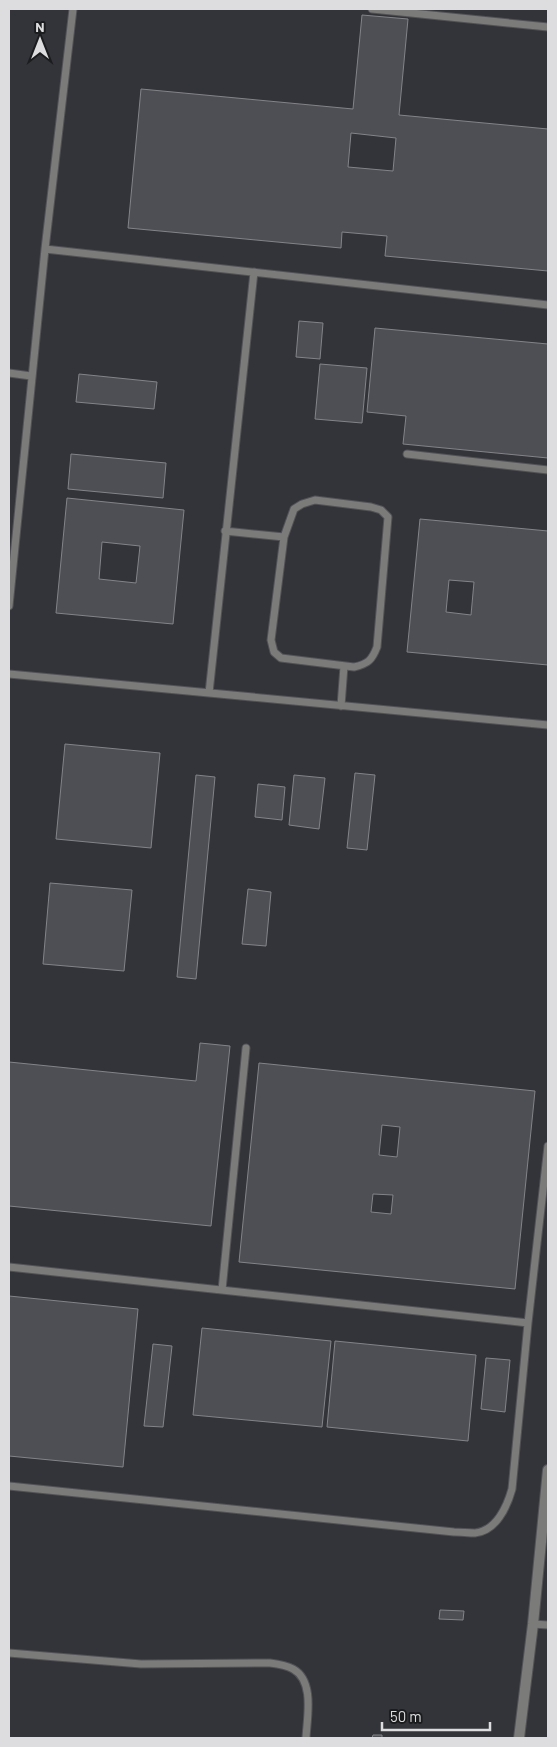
<svg xmlns="http://www.w3.org/2000/svg" width="557" height="1747" viewBox="0 0 557 1747" font-family="Barlow,sans-serif">
	<style>
		.building { fill: #4e4f54; stroke: #838489; fill-rule: evenodd }
		.lines { fill: none; stroke-linecap: round; stroke-linejoin: round }
		.lane-casing { stroke: #525257; stroke-width: 9 }
		.street-casing { stroke: #525257; stroke-width: 12 }
		.lane { stroke: #7b7b79; stroke-width: 7 }
		.street { stroke: #7b7b79; stroke-width: 10 }
	</style>
	<rect width="100%" height="100%" fill="#333439"/>
	<path class="building" d="M362,15L408,19L399,115L548,129V271L385,256L387,236L342,232L341,248L128,228L141,89L353,109ZM351,133L396,138L393,171L348,167Z
		M299,321L323,323L320,359L296,357Z
		M375,328L548,344V458L403,444L406,416L367,412Z
		M320,364L367,368L362,423L315,419Z
		M79,374L157,382L154,409L76,402Z
		M71,454L166,463L163,498L68,489Z
		M67,498L184,510L173,624L56,613ZM102,542L140,546L136,583L99,579Z
		M420,519L548,531V665L407,652ZM449,580L474,582L471,615L446,612Z
		M65,744L160,753L151,848L56,839Z
		M355,773L375,775L367,850L347,848Z
		M196,775L215,777L196,979L177,977Z
		M294,775L325,778L319,829L289,825Z
		M258,784L285,787L282,820L255,817Z
		M50,883L132,890L124,971L43,964Z
		M248,889L271,892L266,946L242,944Z
		M200,1043L230,1046L211,1226L9,1206V1062L196,1081Z
		M259,1063L535,1091L515,1289L239,1262ZM382,1125L400,1127L397,1157L379,1155ZM373,1194L393,1195L391,1214L371,1212Z
		M9,1296L138,1309L123,1467L9,1456Z
		M202,1328L331,1341L322,1427L193,1415Z
		M335,1341L476,1355L468,1441L327,1427Z
		M153,1344L172,1346L163,1427L144,1426Z
		M486,1358L510,1360L505,1412L481,1409Z
		M440,1610L464,1611L463,1620L439,1619Z
		M373,1735H382V1738H372Z"/>
	<g class="lines">
		<g class="lane-casing">
			<path id="lane" d="M372,9L548,27
				M45,249L548,305
				M9,373L31,376
				M407,454L548,470
				M225,531L284,537L271,640L274,652L281,658L354,667C368,664 372,660 377,647L388,517L381,510L371,507L315,500L302,504L294,509L284,537
				M9,606L45,249L73,9
				M9,674L548,725
				M209,693L254,272
				M341,706L344,666
				M9,1267L528,1323
				M222,1290L246,1048
				M9,1486L454,1532C461,1532 468,1533 475,1533C496,1531 507,1507 512,1489L528,1323L548,1146
				M533,1624L548,1625
				M9,1653L141,1664L270,1663C278,1664 286,1665 293,1669C315,1681 307,1718 306,1738"/>
		</g>
		<g class="street-casing">
			<path id="street" d="M519,1738L533,1624L548,1470"/>
		</g>
		<use href="#lane" class="lane"/>
		<use href="#street" class="street"/>
	</g>
	<rect width="557" height="1747" fill="none" stroke="#dddde0" stroke-width="20"/>
	<g transform="translate(40 40)" stroke="#1b1c1e" stroke-width="4" paint-order="stroke">
	<path d="M0-4L9 19L0 12L-9 19Z" fill="#dddde0"/>
	<text y="-8" font-size="14" font-weight="bold" text-anchor="middle" fill="#dddde0">N</text>
	</g>
	<path d="M382 1722v8h108v-8" fill="none" stroke="#dddde0" stroke-width="2.5"/>
	<text x="390" y="1722" font-size="15" fill="#dddde0" stroke="#1b1c1e" stroke-width="4" paint-order="stroke">50 m</text>
</svg>
